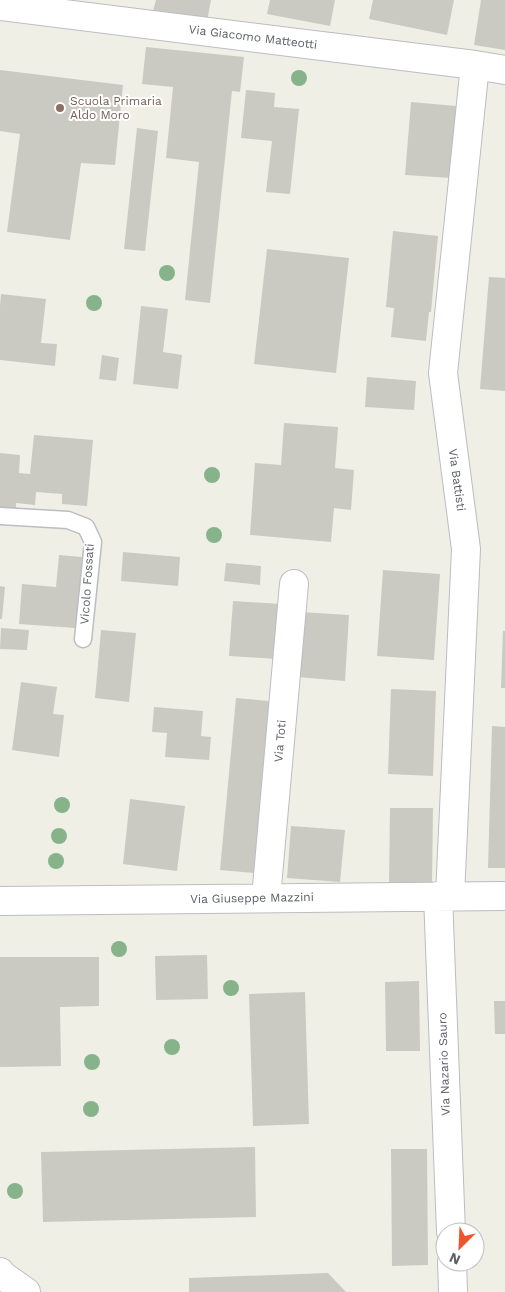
<svg xmlns="http://www.w3.org/2000/svg" width="505" height="1292" viewBox="0 0 505 1292" font-family="'Work Sans',sans-serif">
	<style>
		.building { fill: #cbcac2 }
		.lines { fill: none; stroke-linecap: round; stroke-linejoin: round }
		.lane-casing { stroke: #babdc2; stroke-width: 19 }
		.street-casing { stroke: #babdc2; stroke-width: 30 }
		.lane { stroke: #fff; stroke-width: 16 }
		.street { stroke: #fff; stroke-width: 28 }
		.tree { fill: #87b38a }
		.education-dot { fill: #8d6e63; stroke: #fff; stroke-width: 2 }
		.labels { text-anchor: middle; stroke-width: 4; stroke-linejoin: round; paint-order: stroke }
		.street-label { font-size: 12px; fill: #5d6067; stroke: #fff }
		.education-label { font-size: 12px; fill: #785e54; stroke: #fff; text-anchor: start }
	</style>
	<rect width="100%" height="100%" fill="#f0efe6"/>
	<path class="building" d="M156,0H211L207,22L153,11Z
		M270,0H335L330,26L267,14Z
		M373,0H454L447,35L369,19Z
		M481,0H505V50L474,45Z
		M146,47L244,57L240,92L232,91L210,303L185,300L199,162L166,158L173,87L142,84Z
		M0,70L123,85L115,165L81,163L70,240L7,232L20,134L0,131Z
		M246,90L275,93L274,107L299,109L290,194L266,192L272,141L241,138Z
		M411,102L456,106L451,178L405,175Z
		M137,128L158,131L145,251L124,249Z
		M393,231L438,236L431,312H429L426,341L391,337L394,308L386,307Z
		M267,249L349,258L336,373L254,364Z
		M489,277L505,278V391L480,389Z
		M1,294L46,299L41,343L57,344L55,366L0,360V306Z
		M141,306L168,309L163,352L182,355L178,389L133,384Z
		M102,355L119,358L116,381L99,379Z
		M367,377L416,381L414,410L365,407Z
		M284,423L338,427L335,468L354,470L351,510L334,508L331,542L250,535L255,463L281,465Z
		M34,435L93,440L87,506L62,504V494L36,492L35,505L16,503V513L0,511V453L20,455L19,473L30,474Z
		M123,552L180,557L178,586L121,581Z
		M59,555L82,557L76,628L19,624L22,584L56,587Z
		M226,563L261,566L260,585L224,581Z
		M383,570L440,574L434,660L377,656Z
		M0,586L5,587L2,619H0Z
		M233,601L281,604L277,659L229,656Z
		M301,612L349,615L345,681L297,677Z
		M1,628L29,630L27,650L0,649Z
		M101,630L136,633L129,702L95,698Z
		M503,631H505V688H501Z
		M21,682L57,687L53,714L64,715L59,757L12,750Z
		M391,689L436,691L433,776L388,774Z
		M236,698L269,701L254,873L220,870Z
		M154,707L203,711L201,736L211,737L209,760L165,757L167,733L152,732Z
		M492,726L505,727V868H488Z
		M130,799L185,806L177,871L123,864Z
		M390,808H433L432,885H389Z
		M291,826L345,830L340,882L287,878Z
		M207,955L208,999L156,1000L155,956Z
		M0,957H99V1006L60,1007L61,1066L0,1067Z
		M419,981L420,1051H386L385,982Z
		M305,992L309,1124L253,1126L249,994Z
		M494,1001H505V1034H495Z
		M255,1147L256,1217L43,1222L41,1152Z
		M391,1149H427L428,1265L392,1266Z
		M328,1273L346,1292H189V1278Z"/>
	<g class="lines">
		<g class="lane-casing">
			<path id="lane" d="M0,516L68,520L86,527L93,542L83,639"/>
		</g>
		<g class="street-casing">
			<path id="street" d="M0,6L475,65L505,70
				M438,896L451,1232
				M450,896L466,549L443,373L475,65
				M266,898L294,584
				M0,901L505,896
				M452,1262L453,1292
				M0,1272L2,1275L26,1292"/>
		</g>
		<use href="#lane" class="lane"/>
		<use href="#street" class="street"/>
	</g>
	<g class="tree">
		<circle cx="299" cy="78" r="8"/>
		<circle cx="167" cy="273" r="8"/>
		<circle cx="94" cy="303" r="8"/>
		<circle cx="212" cy="475" r="8"/>
		<circle cx="214" cy="535" r="8"/>
		<circle cx="62" cy="805" r="8"/>
		<circle cx="59" cy="836" r="8"/>
		<circle cx="56" cy="861" r="8"/>
		<circle cx="119" cy="949" r="8"/>
		<circle cx="231" cy="988" r="8"/>
		<circle cx="172" cy="1047" r="8"/>
		<circle cx="92" cy="1062" r="8"/>
		<circle cx="91" cy="1109" r="8"/>
		<circle cx="15" cy="1191" r="8"/>
	</g>
	<circle class="education-dot" cx="60" cy="108" r="5"/>
	<g class="labels">
		<g class="street-label">
			<text transform="translate(253 37) rotate(7)" y="4">Via Giacomo Matteotti</text>
			<text transform="translate(457 480) rotate(82)" y="4">Via Battisti</text>
			<text transform="translate(87 584) rotate(-86)" y="4">Vicolo Fossati</text>
			<text transform="translate(280 741) rotate(-85)" y="4">Via Toti</text>
			<text transform="translate(252 898) rotate(-1)" y="4">Via Giuseppe Mazzini</text>
			<text transform="translate(444 1064) rotate(-92)" y="4">Via Nazario Sauro</text>
		</g>
		<g class="education-label">
			<text x="70" y="105">Scuola Primaria<tspan x="70" dy="14">Aldo Moro</tspan></text>
		</g>
	</g>
	<g transform="translate(460 1247) rotate(204)"><circle r="24" fill="#ffffff" stroke="#bebfc2"/>
	<path d="M0-4L9 19L0 12L-9 19Z" fill="#ef552d"/>
	<text y="-8" font-size="14" font-weight="bold" text-anchor="middle" fill="#5d6067">N</text>
	</g>
</svg>
